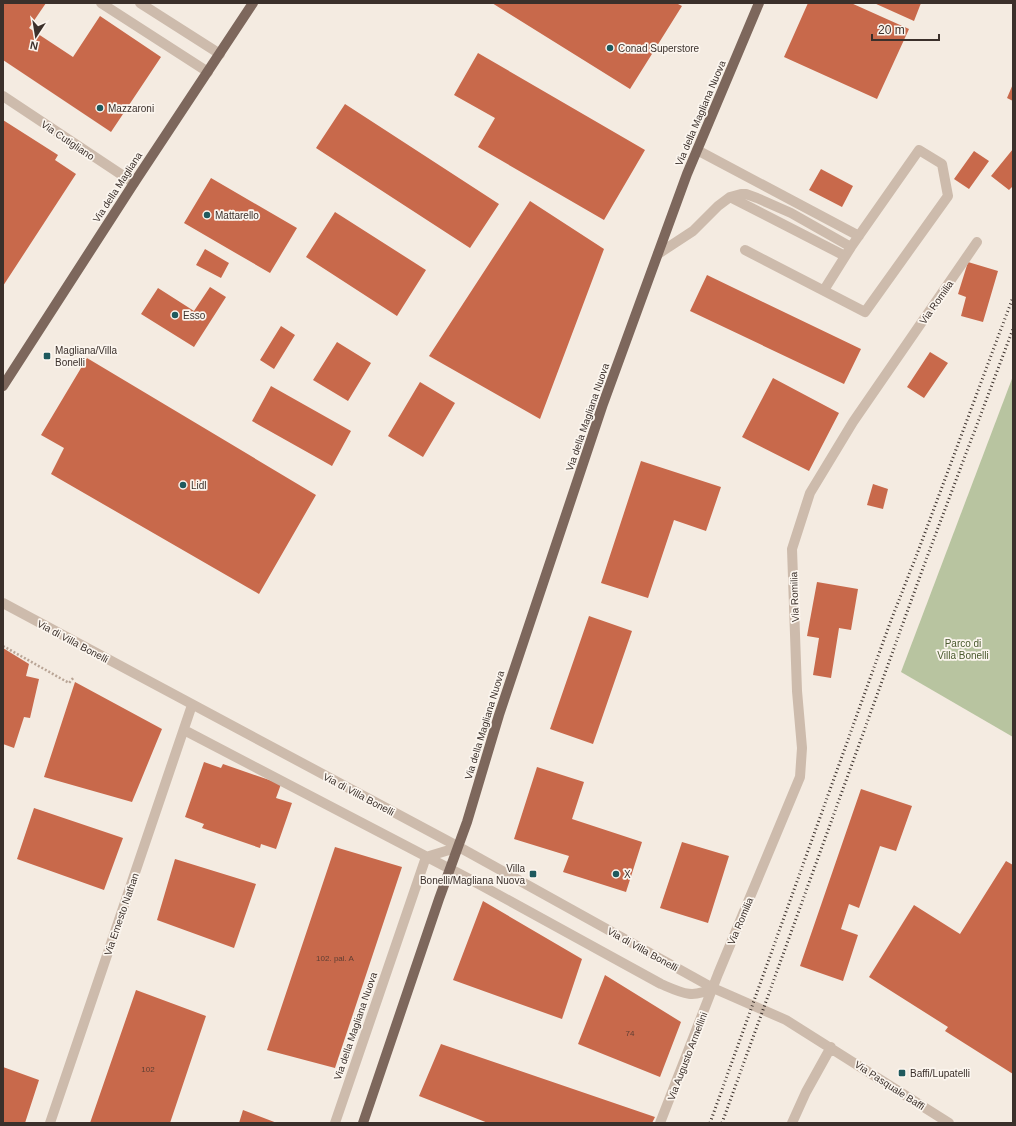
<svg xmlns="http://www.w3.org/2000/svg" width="1016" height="1126" viewBox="0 0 1016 1126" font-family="Helvetica,sans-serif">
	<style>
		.green { fill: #b8c4a0 }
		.building { fill: #c8694b }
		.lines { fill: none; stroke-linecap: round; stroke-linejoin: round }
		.path { stroke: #b9a596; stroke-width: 2.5; stroke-dasharray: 2 2; stroke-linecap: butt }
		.minor { stroke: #cdbbac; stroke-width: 10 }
		.major { stroke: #7d675c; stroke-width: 10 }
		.rail { stroke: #3b302b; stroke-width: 3; stroke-dasharray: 1 3; stroke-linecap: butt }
		.poi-dot { fill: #1f5a5e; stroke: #fbf5ee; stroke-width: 1.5 }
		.labels { text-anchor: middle; stroke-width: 3.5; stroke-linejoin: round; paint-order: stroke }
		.number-label { font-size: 8px; fill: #5e3e33 }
		.poi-label { font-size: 10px; fill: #3b302b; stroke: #fbf5ee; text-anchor: start }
		.street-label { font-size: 10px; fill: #3b302b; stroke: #fbf5ee }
		.park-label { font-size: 10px; fill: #4a5a2e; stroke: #fbf5ee }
	</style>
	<rect width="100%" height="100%" fill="#f4ebe1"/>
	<path class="green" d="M1013,376V737L901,672Z"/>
	<path class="building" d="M3,3H46L29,28L73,57L100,16L161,57L111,132L3,60Z
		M492,3H676L682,6L630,89Z
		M808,3H851L909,29L877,99L784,57Z
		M874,3H921L914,21Z
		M478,53L645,150L604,220L478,147L495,118L454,95Z
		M1013,84V101L1007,98Z
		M345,104L499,204L470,248L316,148Z
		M3,120L58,155L55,160L76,174L3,286Z
		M1013,149V186L1009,190L991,176Z
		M974,151L989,161L969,189L954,179Z
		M821,169L853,186L842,207L809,190Z
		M211,178L297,228L270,273L184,223Z
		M530,201L604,249L540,419L429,356Z
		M335,212L426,270L397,316L306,257Z
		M205,249L229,263L221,278L196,265Z
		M968,262L998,271L983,322L961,316L966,297L958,294Z
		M707,275L861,349L844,384L690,311Z
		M210,287L226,297L194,347L141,314L158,288L194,311Z
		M281,326L295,335L274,369L260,360Z
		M337,342L371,363L348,401L313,380Z
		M930,352L948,363L924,398L907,387Z
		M87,358L316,495L259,594L51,474L64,448L41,435Z
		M773,378L839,413L809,471L742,437Z
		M420,382L455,403L423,457L388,436Z
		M271,386L351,431L332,466L252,421Z
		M641,461L721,487L706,531L674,520L648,598L601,583Z
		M873,484L888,489L883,509L867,505Z
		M817,582L858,589L851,630L839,628L831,678L813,675L819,638L807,636Z
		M589,616L632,631L593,744L550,729Z
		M3,648L29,664L26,676L39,679L30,718L24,717L14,748L3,744Z
		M75,682L162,729L132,802L44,777Z
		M204,762L221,768L223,764L281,784L276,798L292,803L276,849L261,844L260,848L202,828L204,824L185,817Z
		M537,767L584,782L572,819L642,842L626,892L563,872L569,856L514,839Z
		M861,789L912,806L896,851L880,846L859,908L849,904L841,929L858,935L843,981L800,966Z
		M34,808L123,838L104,890L17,859Z
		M682,842L729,856L708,923L660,908Z
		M335,847L402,867L335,1068L267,1050Z
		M175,859L256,884L234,948L157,920Z
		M1006,861L1013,865V1074L945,1031L948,1027L869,977L914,905L960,934Z
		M483,901L582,959L562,1019L453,980Z
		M605,975L681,1022L660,1077L578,1044Z
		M136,990L206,1016L170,1123H90Z
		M441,1044L655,1117L652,1123H488L419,1096Z
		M3,1067L39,1080L25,1123H3Z
		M243,1110L277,1123H239Z"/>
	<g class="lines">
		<path class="path" d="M3,646L69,683L74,677"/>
		<path class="minor" d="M101,3L208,72
			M140,3L220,54
			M3,96L134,183
			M697,150L859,236
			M730,197L845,256
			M745,250L865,312L948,196L942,164L919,150L851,247L824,290
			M658,254L693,231L718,206L730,197L741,194H746L757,198L791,213L851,247
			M3,603L459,847L713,988L786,1020L949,1123
			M184,730L477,883L661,984C682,993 692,999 713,988
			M50,1123L192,705
			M335,1123L426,857L459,847
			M660,1123L718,974L800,777L802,748L797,691L792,549L810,493L853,422L977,242
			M792,1123L806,1092L831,1047"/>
		<path class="major" d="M3,386L134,183L253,3
			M363,1123L439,899L467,822L499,715L603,404L687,174L759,3"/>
		<path class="rail" d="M710,1123L890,623L917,554L1013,297
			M722,1123L927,557L1013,329"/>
	</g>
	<g class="poi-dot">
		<circle cx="610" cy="48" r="4"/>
		<circle cx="100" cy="108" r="4"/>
		<circle cx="207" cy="215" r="4"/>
		<circle cx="175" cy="315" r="4"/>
		<rect x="43" y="352" width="8" height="8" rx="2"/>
		<circle cx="183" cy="485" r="4"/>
		<rect x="529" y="870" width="8" height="8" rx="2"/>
		<circle cx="616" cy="874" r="4"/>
		<rect x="898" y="1069" width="8" height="8" rx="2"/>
	</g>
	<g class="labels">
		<g class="number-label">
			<text x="335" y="961">102. pal. A</text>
			<text x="630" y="1036">74</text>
			<text x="148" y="1072">102</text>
		</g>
		<g class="poi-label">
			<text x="618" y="52">Conad Superstore</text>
			<text x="108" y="112">Mazzaroni</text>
			<text x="215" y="219">Mattarello</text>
			<text x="183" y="319">Esso</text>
			<text x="55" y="354">Magliana/Villa<tspan x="55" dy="12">Bonelli</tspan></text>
			<text x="191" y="489">Lidl</text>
			<text x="525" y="872" text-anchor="end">Villa<tspan x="525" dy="12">Bonelli/Magliana Nuova</tspan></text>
			<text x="624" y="878">X</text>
			<text x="910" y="1077">Baffi/Lupatelli</text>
		</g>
		<g class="street-label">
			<text transform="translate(700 113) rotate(-67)" y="4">Via della Magliana Nuova</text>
			<text transform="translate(68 140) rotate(34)" y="4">Via Cutigliano</text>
			<text transform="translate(117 187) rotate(-57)" y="4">Via della Magliana</text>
			<text transform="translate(936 302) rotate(-55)" y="4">Via Romilia</text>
			<text transform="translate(587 417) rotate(-71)" y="4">Via della Magliana Nuova</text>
			<text transform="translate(794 597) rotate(-92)" y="4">Via Romilia</text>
			<text transform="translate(73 641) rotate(28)" y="4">Via di Villa Bonelli</text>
			<text transform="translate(484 725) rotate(-73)" y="4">Via della Magliana Nuova</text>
			<text transform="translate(359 794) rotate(28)" y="4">Via di Villa Bonelli</text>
			<text transform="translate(121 914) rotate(-71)" y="4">Via Ernesto Nathan</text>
			<text transform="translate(740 921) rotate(-67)" y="4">Via Romilia</text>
			<text transform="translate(643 949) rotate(29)" y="4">Via di Villa Bonelli</text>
			<text transform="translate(355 1026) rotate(-71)" y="4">Via della Magliana Nuova</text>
			<text transform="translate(687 1056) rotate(-69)" y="4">Via Augusto Armellini</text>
			<text transform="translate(890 1085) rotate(33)" y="4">Via Pasquale Baffi</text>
		</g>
		<g class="park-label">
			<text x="963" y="647">Parco di<tspan x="963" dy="12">Villa Bonelli</tspan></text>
		</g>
	</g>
	<rect width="1016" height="1126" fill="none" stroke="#3b302b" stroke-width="8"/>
	<g transform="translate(36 36) rotate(192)" stroke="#fbf5ee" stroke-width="3" paint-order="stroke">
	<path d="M0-3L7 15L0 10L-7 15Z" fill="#3b302b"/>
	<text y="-6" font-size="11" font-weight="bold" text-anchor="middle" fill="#3b302b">N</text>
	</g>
	<path d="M872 34v6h67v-6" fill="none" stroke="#3b302b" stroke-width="2"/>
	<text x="878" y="34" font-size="12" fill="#3b302b" stroke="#fbf5ee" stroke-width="3" paint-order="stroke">20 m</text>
</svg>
